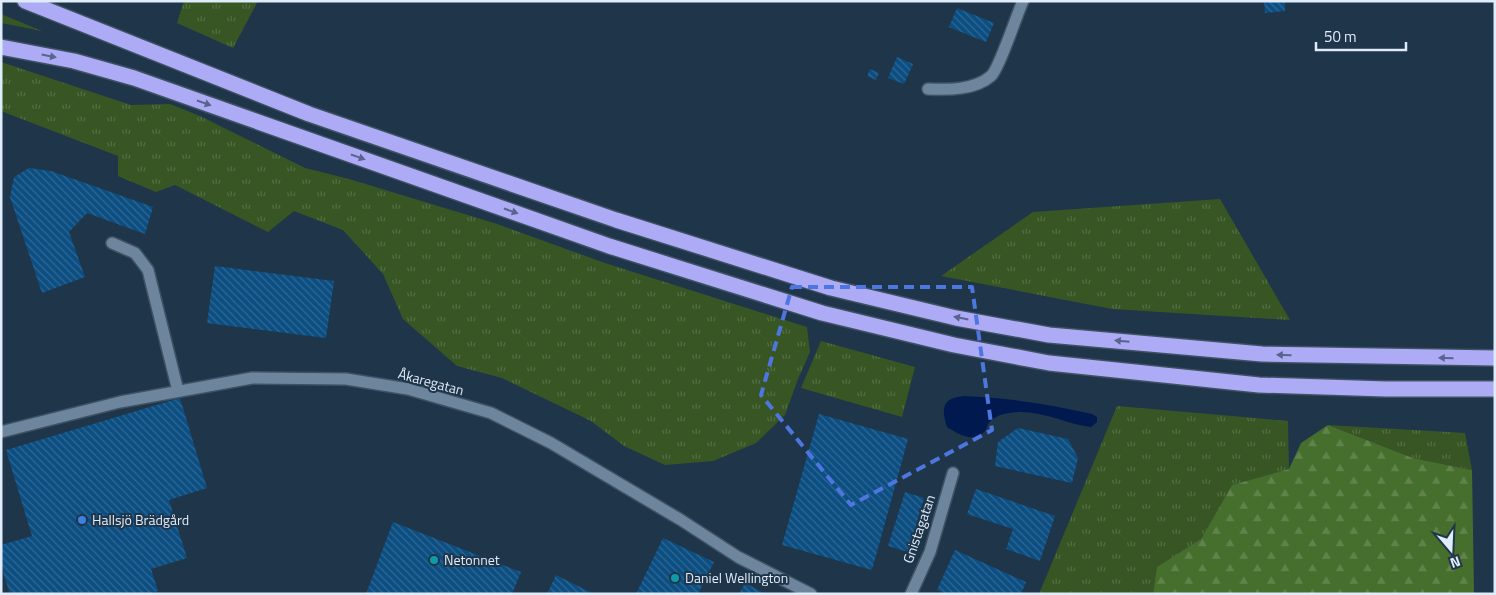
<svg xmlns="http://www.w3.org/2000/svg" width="1496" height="595" viewBox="0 0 1496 595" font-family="'Titillium Web',sans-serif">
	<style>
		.grass { fill: url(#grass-tufts) }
		.forest { fill: url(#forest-firs) }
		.water { fill: #00194f }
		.building { fill: url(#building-back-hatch) }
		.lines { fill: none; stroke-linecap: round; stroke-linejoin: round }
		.minor-casing { stroke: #3f5264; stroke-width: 14 }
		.highway-casing { stroke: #3f5264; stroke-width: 18 }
		.minor { stroke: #6e869d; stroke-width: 11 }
		.highway { stroke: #aeabf6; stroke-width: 15 }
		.oneway { fill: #58648e }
		.marked { fill: none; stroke: #4e76e0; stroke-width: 4; stroke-dasharray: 10 6; stroke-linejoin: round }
		.shop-dot { fill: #3f7fe0; stroke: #1f3549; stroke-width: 2 }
		.culture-dot { fill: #0f9aa8; stroke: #1f3549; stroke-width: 2 }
		.labels { text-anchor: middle; stroke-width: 4; stroke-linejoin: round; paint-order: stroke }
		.street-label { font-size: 14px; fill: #dfecfa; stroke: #1f3549 }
		.poi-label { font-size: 14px; fill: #dfecfa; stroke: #1f3549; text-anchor: start }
	</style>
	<defs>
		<pattern id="grass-tufts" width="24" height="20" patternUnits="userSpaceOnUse" patternTransform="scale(1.25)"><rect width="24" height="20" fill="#375623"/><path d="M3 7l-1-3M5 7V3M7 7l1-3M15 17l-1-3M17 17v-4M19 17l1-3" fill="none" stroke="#546e44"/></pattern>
		<pattern id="forest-firs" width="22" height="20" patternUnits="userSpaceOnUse" patternTransform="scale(1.25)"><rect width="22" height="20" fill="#466e2c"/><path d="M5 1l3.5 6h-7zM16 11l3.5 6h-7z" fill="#60834c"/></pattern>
		<pattern id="building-back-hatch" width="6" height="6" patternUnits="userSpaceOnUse" patternTransform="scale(1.25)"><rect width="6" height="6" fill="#0c4e81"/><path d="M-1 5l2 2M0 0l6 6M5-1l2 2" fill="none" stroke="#2f6894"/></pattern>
	</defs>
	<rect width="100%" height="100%" fill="#1f3549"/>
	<path class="grass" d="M184,1H258L233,48L177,23Z
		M1,14L42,31L1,23Z
		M1,62L131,105L170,104L200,116L305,168L349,179L494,223L605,263L807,327L810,352L798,379L785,415L756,443L713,461L665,465L624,446L591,421L502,378L457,366L403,319L383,274L343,230L294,211L268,232L175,185L156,192L118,176V156L1,111Z
		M1220,199L1290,320L1112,309L941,276L1033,212Z
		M821,341L915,367L902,417L801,388Z
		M1117,406L1288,421L1289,469L1232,485L1201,539L1158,567L1153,594H1039Z
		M1328,425L1465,433L1472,470L1413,458Z"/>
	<path class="forest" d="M1328,425L1413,458L1472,470L1474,594H1153L1157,567L1201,539L1232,485L1289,469L1301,443Z"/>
	<path class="water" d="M964,396C1007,398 1050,404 1092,414L1097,417V422L1091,427C1062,423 1035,406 1004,414C999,415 991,419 988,424C987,426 987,429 985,431C974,444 958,434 947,427C941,408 942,398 964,396Z"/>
	<path class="building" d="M1264,1H1285V11L1265,13Z
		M957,8L994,23L986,42L949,27Z
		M897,57L913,64L904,84L888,78Z
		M870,69L879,73L876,80L867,76Z
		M29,168L51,171L153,207L145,234L87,213L69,232L85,277L42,293L10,197L14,177Z
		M215,266L334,281L326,338L207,323Z
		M180,398L207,488L169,500L187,558L151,569L158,591L148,594H10L1,566V545L32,536L6,450Z
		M819,414L908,439L872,570L782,545Z
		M1018,428L1068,439L1078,458L1072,483L995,466L998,442Z
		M976,489L1055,516L1040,561L1006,549L1013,529L967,514Z
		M905,492L924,498L908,552L888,546Z
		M393,522L521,572L512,594H366Z
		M663,538L714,562L698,594H636Z
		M955,550L1026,582L1021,594H946L937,590Z
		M556,575L594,594H547Z
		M745,583L766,594H739Z"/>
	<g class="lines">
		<g class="minor-casing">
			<path id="minor" d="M928,89C948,90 975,90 991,76C999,69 1017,14 1023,1
				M112,243L135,253L148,270L178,391
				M1,432L120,402L252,378L346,379L408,389L491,413L551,443L681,520L738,557L811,594
				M911,594L930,552L953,473"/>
		</g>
		<g class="highway-casing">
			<path id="highway" d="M25,1L309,114L616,220L831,288L956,318L1049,335L1262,354L1495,358
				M1,47L74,61L134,78L609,246L822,313L954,345L1049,363L1259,385L1386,389H1495"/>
		</g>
		<use href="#minor" class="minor"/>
		<use href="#highway" class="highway"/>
	</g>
	<defs><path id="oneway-solid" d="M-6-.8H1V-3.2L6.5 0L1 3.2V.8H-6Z" transform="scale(1.25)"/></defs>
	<g class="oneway">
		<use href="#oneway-solid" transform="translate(49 56) rotate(11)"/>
		<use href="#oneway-solid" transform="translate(204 103) rotate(19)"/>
		<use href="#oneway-solid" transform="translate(358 157) rotate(19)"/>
		<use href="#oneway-solid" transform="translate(511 211) rotate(19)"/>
		<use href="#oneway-solid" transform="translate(961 318) rotate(-169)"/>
		<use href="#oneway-solid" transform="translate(1122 341) rotate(-175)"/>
		<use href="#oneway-solid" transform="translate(1284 355) rotate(-179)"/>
		<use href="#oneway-solid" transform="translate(1446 358) rotate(-179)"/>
	</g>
	<path class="marked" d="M792,287H972L992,430L851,505L761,395Z"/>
	<circle class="shop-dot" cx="82" cy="520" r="5"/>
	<g class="culture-dot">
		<circle cx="434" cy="560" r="5"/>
		<circle cx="675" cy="578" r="5"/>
	</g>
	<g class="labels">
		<g class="street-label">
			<text transform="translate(431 382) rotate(15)" y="5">Åkaregatan</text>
			<text transform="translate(919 529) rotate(-71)" y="5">Gnistagatan</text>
		</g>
		<g class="poi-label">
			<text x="92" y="525">Hallsjö Brädgård</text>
			<text x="444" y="565">Netonnet</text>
			<text x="685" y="583">Daniel Wellington</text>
		</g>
	</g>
	<rect width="1496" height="595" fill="none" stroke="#dfecfa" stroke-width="5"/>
	<g transform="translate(1451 550) rotate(161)" stroke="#1f3549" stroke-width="4" paint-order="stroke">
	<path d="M0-4L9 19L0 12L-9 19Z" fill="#dfecfa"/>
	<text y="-8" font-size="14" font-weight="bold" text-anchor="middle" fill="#dfecfa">N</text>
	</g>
	<path d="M1316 42v8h90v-8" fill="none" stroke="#dfecfa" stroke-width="2.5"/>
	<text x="1324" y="42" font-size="15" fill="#dfecfa" stroke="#1f3549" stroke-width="4" paint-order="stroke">50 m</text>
</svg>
